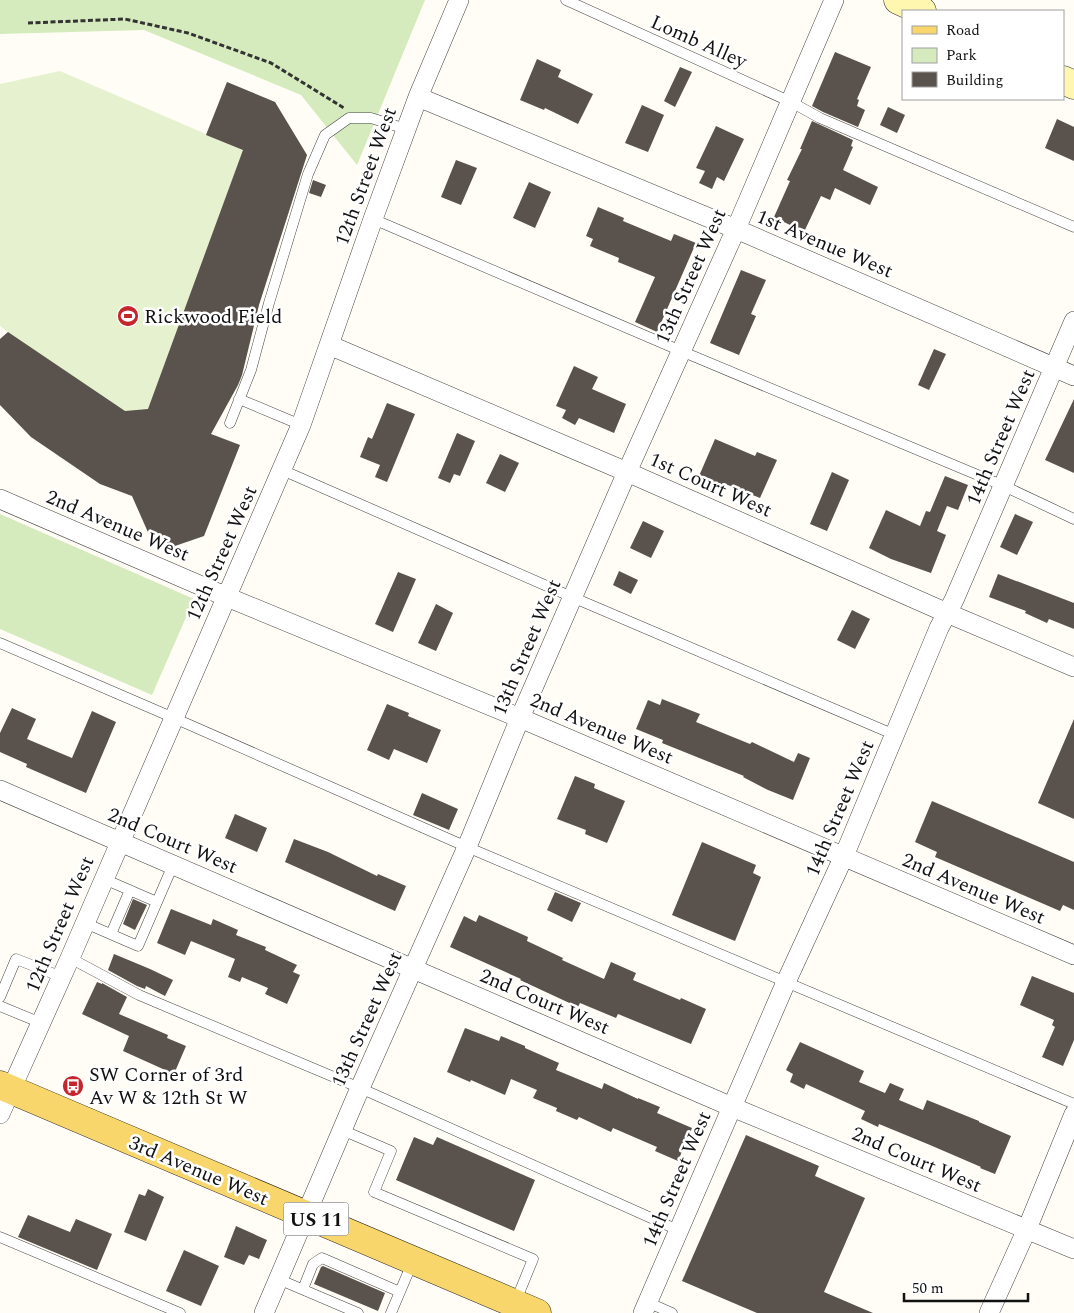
<svg xmlns="http://www.w3.org/2000/svg" width="1074" height="1313" viewBox="0 0 1074 1313" font-family="Spectral,serif">
	<style>
		.green { fill: #d5ebbd }
		.pitch { fill: #e6f2cf }
		.building { fill: #5a524d }
		.lines { fill: none; stroke-linecap: round; stroke-linejoin: round }
		.lane-casing { stroke: #444; stroke-width: 11 }
		.street-casing { stroke: #444; stroke-width: 20 }
		.secondary-casing { stroke: #333; stroke-width: 29 }
		.primary-casing { stroke: #222; stroke-width: 29 }
		.path { stroke: #333; stroke-width: 3; stroke-dasharray: 5 2.5; stroke-linecap: butt }
		.lane { stroke: #fff; stroke-width: 10 }
		.street { stroke: #fff; stroke-width: 19 }
		.secondary { stroke: #fff6b0; stroke-width: 28 }
		.primary { stroke: #f9d66b; stroke-width: 28 }
		.labels { text-anchor: middle; stroke-width: 5; stroke-linejoin: round; paint-order: stroke }
		.shield { fill: #fff; stroke: #585858; stroke-width: 1 }
		.shield-label { font-size: 19px; font-weight: bold; fill: #111 }
		.street-label { font-size: 20px; fill: #111; stroke: #fff }
		.poi-label { font-size: 20px; fill: #111; stroke: #fff; text-anchor: start }
	</style>
	<rect width="100%" height="100%" fill="#fffdf5"/>
	<path class="green" d="M0,0H425L357,165L301,95L144,30L0,34Z
		M0,514L194,599L152,695L0,629Z"/>
	<path class="pitch" d="M60,71L206,134L227,82L275,102L307,155L259,305L241,380L189,473L194,485L215,435L240,445L204,536L172,547L151,539L132,496L100,484L31,437L0,405V339L8,332L0,326V84Z"/>
	<path class="building" d="M835,52L871,67L857,99L859,100L857,106L865,110L858,127L823,112L812,106Z
		M537,59L561,70L558,77L593,94L578,124L545,108L544,110L520,100Z
		M680,67L692,72L675,107L664,101Z
		M227,82L275,102L307,155L259,305L242,375L238,385L211,434L240,445L204,536L172,547L151,539L132,496L100,484L31,437L0,405V339L8,332L125,411L148,409L243,150L206,135Z
		M642,105L664,115L648,152L625,143Z
		M888,107L905,115L897,133L880,125Z
		M1057,119L1074,127V161L1045,148Z
		M812,121L853,140L851,146L853,147L843,170L878,187L870,205L835,188L830,200L821,196L804,232L774,217L790,181L787,180L802,149H800Z
		M716,126L744,139L724,181L717,177L712,189L699,183L705,171L696,168Z
		M456,160L477,168L461,205L441,197Z
		M313,180L326,185L321,197L309,193Z
		M529,182L551,192L535,228L513,218Z
		M598,207L624,218L623,221L671,241L674,234L696,243L657,332L635,322L655,277L618,262L619,258L590,246L593,239L586,236Z
		M741,270L766,280L751,314L756,316L739,355L710,343Z
		M934,349L946,354L929,390L918,385Z
		M574,366L598,377L592,389L626,404L614,433L579,418L575,425L562,418L566,410L556,406Z
		M1074,399V473L1045,460Z
		M387,403L415,414L387,482L375,477L380,465L360,457L368,437L372,439Z
		M457,433L475,441L460,476L454,474L450,483L438,478Z
		M715,439L755,456L757,452L777,460L760,498L723,483L722,486L699,476Z
		M500,454L519,463L505,492L486,483Z
		M832,472L849,480L827,531L810,524Z
		M945,476L968,485L958,510L947,506L937,531L946,535L931,573L891,559L869,548L886,510L920,526L926,511L930,512Z
		M1015,514L1033,522L1017,555L1000,547Z
		M643,521L664,531L651,558L630,548Z
		M619,571L638,580L631,594L613,585Z
		M398,572L416,579L393,632L375,624Z
		M998,574L1074,603V629L1049,619L1047,623L1025,613L1026,611L989,597Z
		M436,604L453,613L436,651L418,643Z
		M852,610L870,619L855,649L837,640Z
		M662,699L700,714L696,722L750,744L752,742L794,762L798,753L810,758L793,800L768,790L743,777L744,776L662,743L663,740L636,729L648,700L660,705Z
		M387,704L409,713L408,716L441,730L427,763L394,749L389,760L367,750Z
		M12,708L36,719L27,739L72,758L92,711L116,722L86,793L26,767L27,764L0,752V733Z
		M1074,719V819L1038,803Z
		M575,776L595,784L594,788L625,801L607,843L585,834L586,830L557,819Z
		M422,793L458,809L449,830L413,815Z
		M932,801L1074,862V910L1063,905L1060,911L935,857L937,852L915,842Z
		M235,814L267,828L257,852L225,838Z
		M294,839L328,852L377,876L378,874L406,886L395,911L285,862Z
		M702,842L756,865L753,873L761,877L735,941L672,915Z
		M555,892L581,903L572,922L547,910Z
		M133,899L147,905L135,930L123,924Z
		M171,909L211,925L213,919L238,930L236,935L266,947L265,950L297,965L293,972L300,975L287,1004L265,994L268,988L242,977L240,982L228,977L235,959L191,941L185,955L157,943Z
		M479,915L528,937L527,941L563,958L562,960L604,979L611,962L636,973L633,980L680,1000L681,998L706,1009L691,1044L618,1014L616,1018L580,1003L578,1007L520,980L521,979L450,947L464,916L476,922Z
		M114,954L150,969L173,980L165,996L146,986L145,989L137,986L108,970Z
		M1032,976L1074,993V1040L1063,1066L1042,1057L1055,1027L1052,1025L1054,1020L1020,1005Z
		M97,982L102,984V983L127,997L119,1014L168,1035L167,1038L186,1046L174,1074L123,1051L129,1036L82,1014Z
		M465,1028L499,1041L501,1036L525,1046V1048L559,1063L556,1070L602,1089L604,1083L638,1099V1098L660,1107L657,1113L692,1128L678,1161L655,1151L657,1147L613,1128L611,1132L579,1117L577,1120L556,1111L557,1108L533,1098L537,1090L511,1079L505,1095L471,1080L470,1082L447,1072Z
		M800,1042L864,1071L859,1082L885,1093L890,1083L904,1089L899,1100L923,1110L927,1100L979,1121V1122L1011,1136L995,1174L980,1168L981,1167L930,1145L879,1124L878,1127L861,1119L865,1111L806,1084L804,1089L790,1082L793,1074L786,1070Z
		M746,1135L819,1166L815,1176L865,1198L824,1292L873,1313H757L682,1281Z
		M414,1137L433,1145L437,1137L535,1180L514,1231L396,1180Z
		M148,1189L164,1197L146,1241L124,1232L139,1194L145,1196Z
		M28,1215L70,1232L76,1219L112,1234L97,1270L18,1237Z
		M236,1226L267,1240L259,1259L249,1255L244,1265L224,1257Z
		M184,1250L219,1266L201,1306L166,1291Z
		M323,1266L385,1293L378,1311L314,1284L321,1267Z"/>
	<g class="lines">
		<g class="lane-casing">
			<path id="lane" d="M566,0L791,102L820,118L1074,227
				M373,219L681,351L1004,486L1074,519
				M239,399L301,425
				M230,423L251,370L269,303L308,174L325,135L349,118H371L406,129
				M282,470L572,597L895,735
				M0,643L174,718L467,847L1074,1104
				M104,879L157,902
				M85,923L138,946L173,865
				M111,934L130,890
				M70,958L139,995L360,1088L678,1230
				M0,997L16,959L62,977
				M0,1006L41,1023
				M342,1130L391,1151L374,1192L533,1259L515,1303
				M0,1237L180,1313
				M278,1279L358,1313
				M303,1289L313,1264L322,1258L400,1292
				M647,1302L672,1313
				M391,1313L413,1261"/>
		</g>
		<g class="street-casing">
			<path id="street" d="M418,97L736,229L1074,376
				M329,345L627,472L947,613L1074,667
				M0,499L227,597L520,718L1074,955
				M0,790L732,1107L1074,1249
				M0,1114L70,958L301,425L373,219L418,97L459,0
				M264,1313L360,1088L467,847L520,718L627,472L736,229L834,0
				M643,1313L786,982L844,856L939,628L954,600L1074,321
				M989,1313L1027,1229L1074,1114"/>
		</g>
		<g class="secondary-casing">
			<path id="secondary" d="M898,0L922,11
				M1063,80L1074,85"/>
		</g>
		<g class="primary-casing">
			<path id="primary" d="M0,1085L537,1313"/>
		</g>
		<path class="path" d="M28,23L125,19L188,33L271,63L344,108"/>
		<use href="#lane" class="lane"/>
		<use href="#street" class="street"/>
		<use href="#secondary" class="secondary"/>
		<use href="#primary" class="primary"/>
	</g>
	<defs>
		<g id="stadium-disc" transform="scale(1.125)"><circle r="9.5" fill="#c4262e" stroke="#fff"/><path d="M0-5a6.5 5 0 1 0 0 10a6.5 5 0 1 0 0-10ZM-3.5-1.8h7v3.6h-7Z" fill="#fff"/></g>
		<g id="bus-disc" transform="scale(1.125)"><circle r="9.5" fill="#c4262e" stroke="#fff"/><path d="M-5-6H5V4H4V6H2V4H-2V6H-4V4H-5ZM-3.5-4V0h7V-4ZM-3.5 1.2v1.5H-2V1.2ZM2 1.2v1.5H3.5V1.2Z" fill="#fff"/></g>
	</defs>
	<g fill-rule="evenodd">
		<use href="#stadium-disc" x="128" y="316"/>
		<use href="#bus-disc" x="73" y="1086"/>
	</g>
	<g class="labels">
		<rect class="shield" x="283.5" y="1202.5" width="65" height="33" rx="4"/>
		<g class="shield-label">
			<text x="316" y="1226">US 11</text>
		</g>
		<g class="street-label">
			<text transform="translate(699 41) rotate(24)" y="7">Lomb Alley</text>
			<text transform="translate(365 176) rotate(-70)" y="7">12th Street West</text>
			<text transform="translate(825 243) rotate(23)" y="7">1st Avenue West</text>
			<text transform="translate(690 276) rotate(-66)" y="7">13th Street West</text>
			<text transform="translate(1000 437) rotate(-67)" y="7">14th Street West</text>
			<text transform="translate(711 484) rotate(24)" y="7">1st Court West</text>
			<text transform="translate(118 525) rotate(23)" y="7">2nd Avenue West</text>
			<text transform="translate(221 553) rotate(-66)" y="7">12th Street West</text>
			<text transform="translate(526 647) rotate(-67)" y="7">13th Street West</text>
			<text transform="translate(602 728) rotate(23)" y="7">2nd Avenue West</text>
			<text transform="translate(839 808) rotate(-67)" y="7">14th Street West</text>
			<text transform="translate(173 840) rotate(23)" y="7">2nd Court West</text>
			<text transform="translate(974 888) rotate(23)" y="7">2nd Avenue West</text>
			<text transform="translate(59 924) rotate(-67)" y="7">12th Street West</text>
			<text transform="translate(545 1001) rotate(23)" y="7">2nd Court West</text>
			<text transform="translate(366 1019) rotate(-66)" y="7">13th Street West</text>
			<text transform="translate(917 1159) rotate(23)" y="7">2nd Court West</text>
			<text transform="translate(199 1170) rotate(23)" y="7">3rd Avenue West</text>
			<text transform="translate(676 1179) rotate(-67)" y="7">14th Street West</text>
		</g>
		<g class="poi-label">
			<text x="144" y="323">Rickwood Field</text>
			<text x="89" y="1081">SW Corner of 3rd<tspan x="89" dy="23">Av W &amp; 12th St W</tspan></text>
		</g>
	</g>
	<rect x="902" y="10" width="162" height="90" fill="#ffffff" stroke="#a0a0a0"/>
	<rect x="912" y="26" width="25" height="8" fill="#f9d66b" stroke="#a0a0a0"/>
	<text x="946" y="35" font-size="15" fill="#111111">Road</text>
	<rect x="912" y="48" width="25" height="15" fill="#d5ebbd" stroke="#a0a0a0"/>
	<text x="946" y="60" font-size="15" fill="#111111">Park</text>
	<rect x="912" y="72" width="25" height="15" fill="#5a524d" stroke="#a0a0a0"/>
	<text x="946" y="85" font-size="15" fill="#111111">Building</text>
	<path d="M904 1293v8h124v-8" fill="none" stroke="#111111" stroke-width="2.5"/>
	<text x="912" y="1293" font-size="15" fill="#111111" stroke="#ffffff" stroke-width="4" paint-order="stroke">50 m</text>
</svg>
